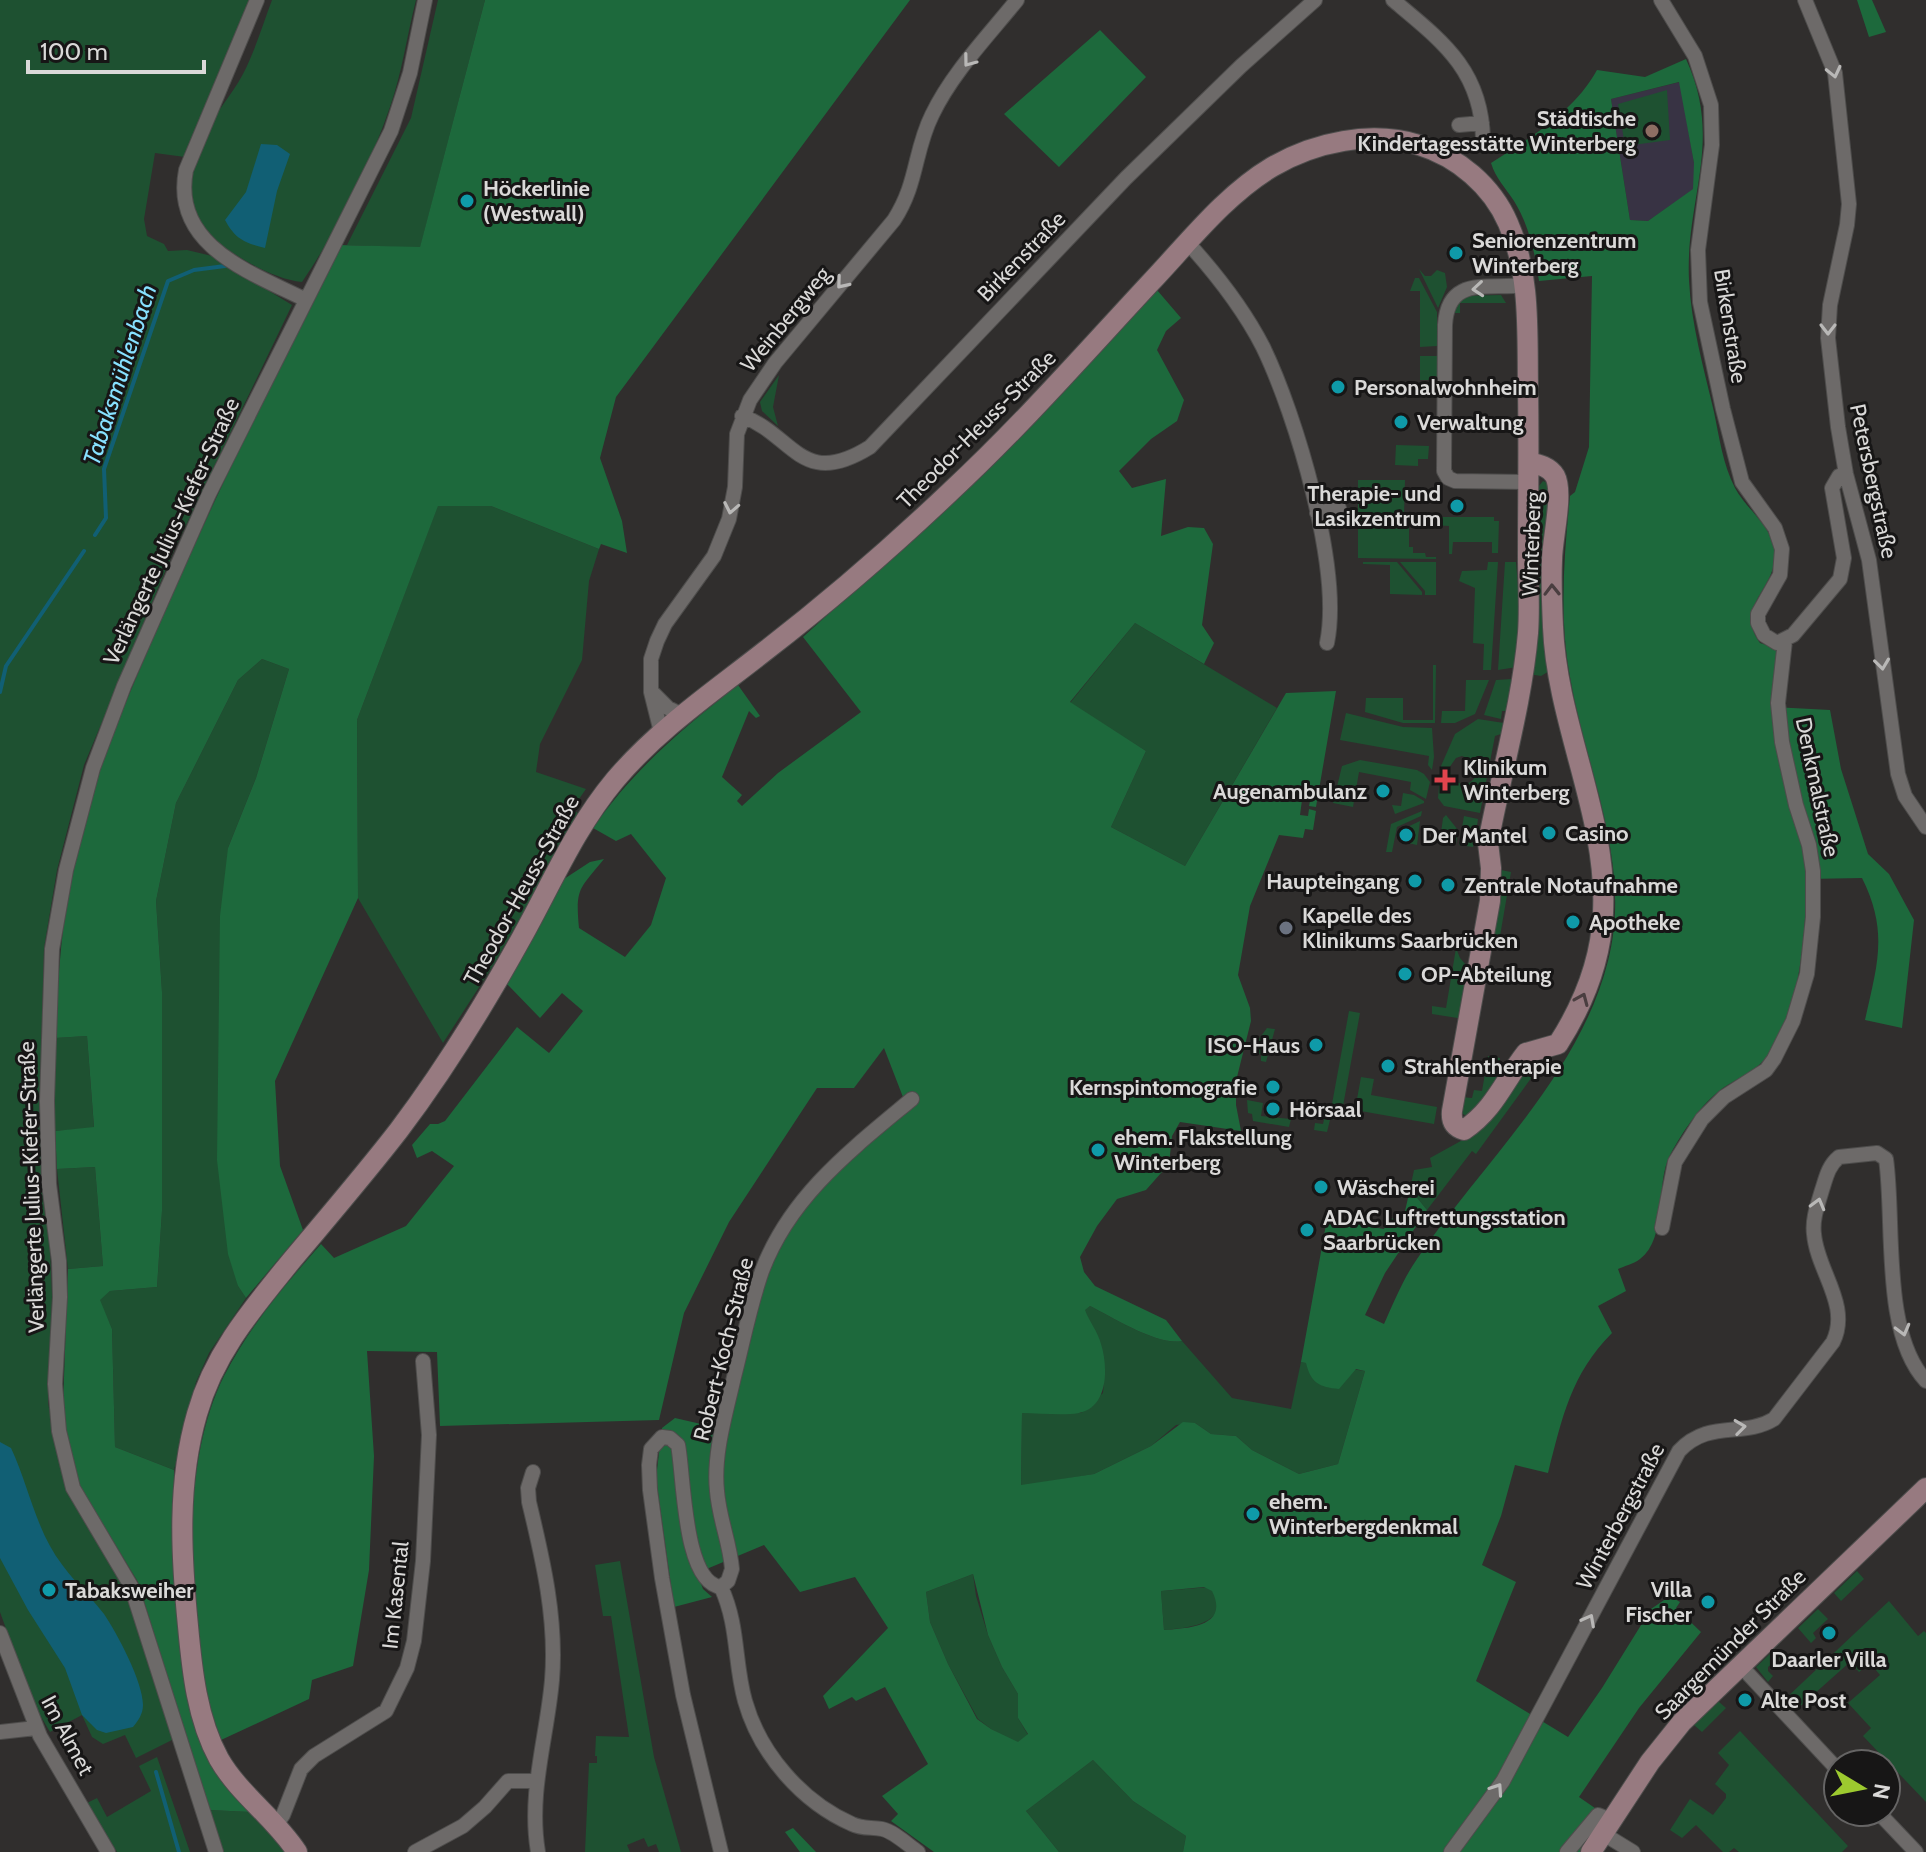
<svg xmlns="http://www.w3.org/2000/svg" width="1926" height="1852" viewBox="0 0 1926 1852" font-family="Cabin,sans-serif">
	<style>
		.education { fill: #383344 }
		.green { fill: #1e5131; fill-rule: evenodd }
		.forest { fill: #1d693c; fill-rule: evenodd }
		.water { fill: #115f74 }
		.lines { fill: none; stroke-linecap: round; stroke-linejoin: round }
		.stream { stroke: #115f74; stroke-width: 4 }
		.street-casing { stroke: #4e4d4c; stroke-width: 16 }
		.secondary-casing { stroke: #4e4d4c; stroke-width: 22 }
		.street { stroke: #6d6a69; stroke-width: 14 }
		.secondary { stroke: #977a80; stroke-width: 20 }
		.oneway { stroke: #b9b8b7 }
		.oneway2 { stroke: #4a3e40 }
		.education-dot { fill: #8d6e63; stroke: #171616; stroke-width: 3 }
		.culture-dot { fill: #0f9aa8; stroke: #171616; stroke-width: 3 }
		.health-dot { fill: #e0444e; stroke: #171616; stroke-width: 3 }
		.worship-dot { fill: #6b7280; stroke: #171616; stroke-width: 3 }
		.labels { text-anchor: middle; stroke-width: 6; stroke-linejoin: round; paint-order: stroke }
		.poi-label { font-size: 22px; font-weight: bold; fill: #dad9d8; stroke: #171616; text-anchor: start }
		.street-label { font-size: 22px; fill: #dad9d8; stroke: #171616 }
		.water-label { font-size: 24px; font-style: italic; fill: #87e1ff; stroke: #171616 }
	</style>
	<rect width="100%" height="100%" fill="#302e2d"/>
	<path class="education" d="M1680,82L1694,163V189L1648,221L1630,220L1611,99Z"/>
	<path class="green" d="M0,0H250L185,157L155,153L144,219L147,236L164,244L168,251L187,250L212,256L292,305L175,548L84,765L57,870L44,948L39,1121L50,1249L52,1296L48,1403L61,1469L68,1490L125,1588L174,1739L136,1758L125,1735L103,1744L92,1737L82,1715L50,1732L33,1703L0,1612Z
		M272,0H416C407,35 402,73 390,107C369,168 338,229 302,282C277,279 251,265 230,251C187,223 181,188 201,141C211,117 231,97 243,74C255,51 263,24 272,0Z
		M438,0H485L420,248L347,245L411,118Z
		M1667,90L1670,140L1625,146L1618,104Z
		M1419,269L1425,276H1431L1437,270L1445,273L1447,287L1438,308Z
		M1415,278H1419L1437,312V346L1420,347V291H1410Z
		M1501,295L1506,303H1460V313H1449L1459,296Z
		M1420,356H1437V380H1420Z
		M779,375L773,407L778,426L762,411L760,402Z
		M1396,445L1429,446L1428,459H1418V466L1395,465Z
		M1358,480H1405L1404,516L1409,525V547H1413V553H1425L1426,557H1436V559L1358,558Z
		M1543,481L1552,485L1551,670L1541,676L1528,674L1538,487Z
		M438,505L491,506L599,549L589,581L582,660L540,744L536,772L586,789L572,809L579,814L494,964L443,1043L358,898L357,720Z
		M1432,517H1494V521H1499L1498,553H1492V542H1453L1452,554H1449V526L1431,525Z
		M1363,562H1397L1422,592V595L1390,594V565L1363,564Z
		M1400,562H1436V595H1425V591Z
		M1488,562H1498L1491,670H1483L1484,644L1473,643L1475,588L1459,581L1462,571L1487,570Z
		M1505,562H1516L1521,624L1517,667L1498,670Z
		M1135,623L1277,708L1185,866L1111,827L1146,751L1070,703Z
		M262,659L289,669L256,778L228,848L238,1286L246,1298L209,1353L196,1382L174,1470L115,1447L112,1329L99,1300L110,1291L157,1287L162,1211V992L156,901L176,803L238,680Z
		M1433,665H1436L1435,723H1403L1365,712L1366,698H1403V720H1433Z
		M1512,679L1506,711H1502L1501,719L1484,715L1496,680Z
		M1466,680H1489L1475,714L1455,723H1441L1442,711H1465Z
		M1346,713L1403,727L1432,728L1434,757L1432,770L1428,765L1429,756L1340,740Z
		M1478,719L1504,723L1501,734L1495,736L1480,813L1444,806L1438,798L1441,766L1455,734ZM1462,756L1474,761C1480,772 1476,781 1464,785L1452,780L1449,768L1456,758Z
		M1360,760L1417,770L1424,774L1430,782L1426,799L1410,790L1411,782L1359,772L1353,807L1333,803L1342,766Z
		M1403,793L1414,795L1424,801V803L1395,814L1392,805L1401,806Z
		M1422,811L1421,816L1397,827L1392,852H1386L1391,824Z
		M1446,815L1458,830L1456,844L1440,840L1443,818Z
		M1464,816L1478,819L1477,826L1480,827L1479,833H1476L1473,847L1459,845Z
		M1420,821L1417,845L1399,841L1401,830Z
		M1501,870L1511,872L1499,942L1492,941Z
		M1456,948L1460,958L1471,971L1464,1019L1432,1014V1006L1446,1008Z
		M1349,1011L1360,1013L1341,1117L1330,1120L1327,1132L1314,1130L1315,1123L1323,1124L1325,1115H1330Z
		M1267,1028L1275,1029L1266,1062L1261,1061V1054L1254,1053L1258,1040Z
		M87,1036L94,1128L55,1131V1038Z
		M1488,1056L1500,1058L1496,1080L1498,1089L1466,1116L1460,1112L1461,1097L1472,1098L1474,1090L1482,1091Z
		M1527,1063L1537,1070L1476,1154L1472,1151L1427,1210L1410,1189L1414,1170L1432,1167L1430,1158L1468,1137Z
		M1361,1077L1374,1079L1371,1095L1437,1107L1434,1124L1355,1110Z
		M1247,1100L1263,1103L1261,1116L1291,1119L1289,1127L1253,1121L1252,1114L1248,1113Z
		M95,1167L103,1266L68,1269L57,1169Z
		M1090,1306C1112,1317 1158,1346 1182,1341L1232,1398L1291,1409L1301,1362L1365,1371L1338,1464L1299,1474L1252,1450L1236,1436L1211,1434L1195,1423L1176,1425L1151,1446L1094,1474L1021,1486L1022,1413H1081L1103,1393C1107,1358 1099,1340 1084,1310Z
		M620,1561L654,1757L681,1852H659L656,1844L648,1847L644,1838L627,1845L630,1852H585L589,1763H597V1756H595L596,1736L629,1737L611,1616H603L595,1565Z
		M1857,1571L1864,1579L1841,1601L1834,1593Z
		M973,1574L976,1596L988,1635L1002,1667L1018,1694V1718L1028,1735L1018,1743L991,1729L978,1719L948,1664L930,1622L926,1592Z
		M1210,1587C1236,1624 1187,1628 1164,1630L1161,1591Z
		M1889,1601L1918,1636L1924,1631L1926,1633V1802L1863,1736L1871,1728L1848,1703L1880,1675L1870,1663L1859,1672L1850,1662L1795,1711L1784,1700Z
		M1818,1609L1828,1619L1813,1633L1816,1638L1811,1643L1798,1628Z
		M1774,1650L1781,1657L1768,1667V1671L1773,1676L1768,1682L1756,1667Z
		M1718,1701L1726,1708L1702,1732L1694,1725Z
		M1740,1731L1848,1846L1842,1852H1739L1734,1848L1729,1852H1723L1696,1825L1682,1838L1670,1830L1690,1799L1713,1815L1726,1798V1794L1715,1784L1729,1765L1718,1753Z
		M157,1757L190,1852H117L87,1803L97,1798L107,1817L151,1791L139,1766Z
		M1093,1760L1133,1801L1186,1836L1183,1852H1059L1026,1811Z
		M209,1810L251,1812L287,1852H224Z"/>
	<path class="forest" d="M485,0H910L616,397L600,458L622,521L627,553L601,544L599,549L491,506H438L357,720L358,898L275,1081L280,1166L303,1230L246,1298L238,1286L228,1254L217,1160L220,916L228,848L256,778L289,669L262,659L238,680L176,803L156,901L162,992V1211L157,1287L110,1291L100,1300L112,1329L115,1447L174,1470L173,1571L185,1678L251,1812L209,1810L138,1582L79,1485L66,1430L63,1405L68,1269L103,1266L95,1167L57,1169L55,1131L94,1127L87,1036L55,1038C58,983 61,929 71,875C88,785 126,701 162,618C217,492 277,369 338,245L420,247Z
		M1857,0H1872L1886,32L1869,37Z
		M1100,30L1146,77L1059,167L1004,114Z
		M1686,59C1724,141 1685,199 1689,280C1691,324 1704,369 1714,412C1719,436 1723,465 1735,488C1746,509 1770,524 1774,548C1781,588 1732,604 1760,643L1779,649L1774,707L1830,710L1841,769L1868,854L1889,874L1914,920L1902,1028L1865,1020C1877,965 1889,932 1862,878L1807,879C1805,933 1801,1026 1759,1065C1749,1075 1734,1080 1723,1088C1701,1104 1683,1131 1670,1155C1655,1184 1668,1238 1640,1259C1634,1264 1624,1266 1618,1269L1626,1291L1598,1306L1612,1333C1571,1374 1562,1418 1548,1473L1515,1465L1501,1516L1482,1565L1516,1582L1476,1681L1568,1737L1602,1688L1651,1609L1670,1596L1680,1602L1676,1608L1701,1632L1639,1708L1579,1797L1605,1815L1580,1852H1183L1186,1836L1133,1801L1093,1760L1026,1811L1059,1852H934L891,1821L898,1814L882,1796L928,1764L885,1687L856,1701L852,1697L829,1709L823,1696L888,1628L855,1577L800,1592L764,1545L697,1573L703,1589L712,1597L674,1607L656,1478L662,1428L675,1418L727,1430L767,1275L779,1246L801,1211L830,1176L908,1110L884,1048L854,1088H817L729,1222L684,1313L659,1420L440,1426L437,1352L367,1351L374,1456L369,1570L353,1666L312,1680L309,1699L221,1740C214,1719 206,1697 202,1676C188,1586 182,1460 224,1376C249,1327 284,1286 321,1244L334,1258L406,1226L454,1166L432,1151L417,1158L412,1145L430,1124H438L445,1121L517,1027L549,1053L583,1011L562,993L540,1018L507,984L564,879L590,862L604,859C580,889 575,887 579,928L625,957L651,925L666,878L631,834L616,841L593,828C634,769 682,729 738,685L760,716L756,718L749,711L722,777L742,795L737,801L742,806L778,773L861,712L803,637L966,490L1157,290L1181,318L1166,331L1157,350L1184,400L1177,421L1151,439L1119,471L1132,488L1166,479L1161,536L1188,527L1204,528L1213,544L1202,625L1214,643L1204,664L1135,623L1070,702L1146,751L1111,827L1185,866L1286,693L1336,691L1316,807L1309,806L1310,801L1302,800L1300,815L1308,816L1309,809L1316,811L1313,830L1305,829L1303,838L1279,835L1250,906L1238,975L1250,1008L1251,1021L1236,1081V1105L1241,1131L1180,1122L1172,1136L1169,1164L1146,1190L1117,1199L1097,1226L1080,1257L1084,1272L1095,1286L1166,1320L1182,1341C1158,1346 1112,1317 1090,1306L1085,1310C1089,1321 1098,1332 1101,1344C1108,1366 1109,1407 1079,1413C1062,1416 1040,1413 1022,1413L1021,1485L1094,1474L1151,1446L1183,1422L1195,1423L1211,1434L1236,1436L1252,1450L1299,1474L1338,1464L1365,1371L1356,1369L1339,1389C1319,1387 1311,1383 1306,1363L1301,1362L1327,1219L1384,1229L1387,1218L1403,1220L1410,1189L1427,1210L1385,1273L1365,1315L1384,1324C1394,1302 1403,1279 1417,1259C1481,1164 1579,1076 1608,961C1633,864 1586,771 1570,677C1559,617 1564,556 1570,496L1575,492L1589,447L1592,276L1539,281C1535,253 1529,225 1514,201C1505,187 1496,179 1491,163C1531,137 1573,113 1597,70L1645,77ZM1679,82L1694,163L1693,189L1648,221L1630,220L1611,99ZM973,1574L988,1635L1002,1667L1018,1694V1718L1028,1734L1018,1742L991,1729L977,1719L948,1664L930,1622L926,1592ZM1204,1587L1212,1591C1230,1627 1187,1628 1164,1630L1161,1591Z
		M793,1828L816,1852H800L785,1832Z"/>
	<path class="water" d="M261,144L277,145L290,154L277,191L265,248C245,243 235,239 225,220L246,192Z
		M0,1442L11,1448C26,1480 33,1515 50,1546C64,1572 86,1591 104,1614C117,1633 143,1682 143,1705C143,1714 138,1721 133,1727L106,1733L97,1730L82,1715L65,1668L28,1610L0,1558Z"/>
	<g class="lines">
		<path class="stream" d="M95,535L106,518L104,469L168,281L194,270L225,266
			M0,692L6,666L84,551
			M156,1772L179,1852"/>
		<g class="street-casing">
			<path id="street" d="M257,0L186,170C171,246 252,273 306,300
				M1393,0C1442,41 1482,70 1483,140
				M1661,0L1695,56L1711,105L1712,145L1698,250L1700,302L1723,409L1742,482L1775,528L1782,549L1780,575L1758,614V623L1764,635L1777,643L1793,635L1840,579L1844,558L1832,488L1839,476L1846,474
				M1805,0L1835,73L1849,204L1847,225L1830,305L1828,338L1838,427L1846,474L1869,560L1898,774L1905,796L1926,827
				M1459,125L1482,123
				M1188,243C1217,275 1243,308 1263,347C1296,415 1342,569 1327,643
				M1525,285C1487,290 1448,275 1445,325L1444,471L1448,478L1455,481L1529,482
				M742,416C794,435 801,490 870,447L1126,178L1241,66L1315,0
				M1317,513L1339,508
				M651,692L661,732
				M682,715L668,708L651,691V659L657,641L665,624L714,556L729,519L735,487L737,434L750,400L775,363L894,220C918,183 914,151 932,115C952,73 988,36 1017,0
				M1662,1228L1675,1162L1702,1119L1724,1097L1766,1070L1774,1059L1793,1021L1807,974L1813,917V871L1809,845L1796,805L1782,742L1778,703L1785,641
				M533,1472L528,1488L529,1502C543,1560 557,1620 552,1680C547,1738 528,1793 538,1852
				M721,1587L728,1581L732,1569C730,1543 719,1518 717,1491C713,1454 726,1413 734,1377C743,1342 750,1305 762,1271C790,1196 852,1149 912,1099
				M721,1587C739,1626 734,1662 745,1701C760,1754 802,1802 852,1824C862,1829 871,1827 882,1829C893,1831 908,1845 918,1852
				M0,1633L40,1736L108,1852
				M1739,1664L1838,1770
				M0,1732L36,1728
				M1878,1812L1916,1852
				M276,1825L283,1815L301,1769L314,1756L386,1711L407,1668L414,1641L423,1561L429,1435L423,1361
				M1602,1833L1633,1852
				M216,1852L131,1586L73,1488L59,1431L55,1384L60,1297L59,1261L49,1184L47,1101L52,949L66,870L93,768L124,686L209,494L391,131L410,73L425,0
				M415,1852L463,1826L485,1807L508,1781H536
				M721,1852L683,1695L662,1578L650,1490L649,1465L651,1449L662,1437L670,1438L678,1445C684,1474 683,1583 721,1587
				M1451,1852L1503,1781L1679,1451C1709,1419 1743,1438 1774,1419L1833,1342C1851,1305 1817,1271 1814,1234C1812,1219 1818,1204 1822,1190C1826,1178 1828,1166 1839,1157L1877,1153L1886,1159C1895,1221 1881,1333 1926,1381
				M1567,1852L1598,1815L1611,1820"/>
		</g>
		<g class="secondary-casing">
			<path id="secondary" d="M297,1852C275,1818 239,1794 219,1759C197,1719 192,1670 188,1626C181,1555 177,1483 197,1414C214,1353 253,1308 292,1260C328,1217 365,1174 399,1130C445,1069 485,1004 522,937C552,883 575,828 615,780C658,729 713,692 765,651C830,601 891,548 950,492C1021,426 1085,353 1151,282C1188,243 1225,195 1272,167C1315,142 1371,130 1419,145C1458,157 1492,186 1508,223C1531,275 1527,333 1528,389C1529,445 1528,501 1528,557C1528,582 1530,607 1528,633C1522,703 1501,774 1488,843L1491,868L1490,901L1452,1111C1451,1121 1454,1127 1464,1130C1495,1109 1504,1081 1526,1053L1558,1044C1583,1005 1601,960 1603,913C1608,816 1557,725 1553,627C1552,605 1551,583 1552,560C1552,540 1564,493 1555,476C1550,467 1538,464 1529,462
				M1591,1852L1650,1762L1682,1722L1926,1488"/>
		</g>
		<use href="#street" class="street"/>
		<use href="#secondary" class="secondary"/>
	</g>
	<defs><path id="oneway-chevron" d="M-2-3.5L2.5 0L-2 3.5" fill="none" stroke-width="1.6" stroke-linecap="round" stroke-linejoin="round" transform="scale(2)"/></defs>
	<g class="oneway">
		<use href="#oneway-chevron" transform="translate(969 61) rotate(127)"/>
		<use href="#oneway-chevron" transform="translate(1834 72) rotate(77)"/>
		<use href="#oneway-chevron" transform="translate(842 283) rotate(130)"/>
		<use href="#oneway-chevron" transform="translate(1478 289) rotate(175)"/>
		<use href="#oneway-chevron" transform="translate(1828 329) rotate(90)"/>
		<use href="#oneway-chevron" transform="translate(731 508) rotate(101)"/>
		<use href="#oneway-chevron" transform="translate(1882 664) rotate(83)"/>
		<use href="#oneway-chevron" transform="translate(1818 1204) rotate(-75)"/>
		<use href="#oneway-chevron" transform="translate(1903 1330) rotate(75)"/>
		<use href="#oneway-chevron" transform="translate(1740 1427) rotate(-7)"/>
		<use href="#oneway-chevron" transform="translate(1589 1620) rotate(-62)"/>
		<use href="#oneway-chevron" transform="translate(1497 1789) rotate(-56)"/>
	</g>
	<g class="oneway2">
		<use href="#oneway-chevron" transform="translate(1552 590) rotate(-91)"/>
		<use href="#oneway-chevron" transform="translate(1582 999) rotate(-67)"/>
	</g>
	<circle class="education-dot" cx="1652" cy="131" r="8"/>
	<g class="culture-dot">
		<circle cx="467" cy="201" r="8"/>
		<circle cx="1456" cy="253" r="8"/>
		<circle cx="1338" cy="387" r="8"/>
		<circle cx="1401" cy="422" r="8"/>
		<circle cx="1457" cy="506" r="8"/>
		<circle cx="1383" cy="791" r="8"/>
		<circle cx="1549" cy="833" r="8"/>
		<circle cx="1406" cy="835" r="8"/>
		<circle cx="1415" cy="881" r="8"/>
		<circle cx="1448" cy="885" r="8"/>
		<circle cx="1573" cy="922" r="8"/>
		<circle cx="1405" cy="974" r="8"/>
		<circle cx="1316" cy="1045" r="8"/>
		<circle cx="1388" cy="1066" r="8"/>
		<circle cx="1273" cy="1087" r="8"/>
		<circle cx="1273" cy="1109" r="8"/>
		<circle cx="1098" cy="1150" r="8"/>
		<circle cx="1321" cy="1187" r="8"/>
		<circle cx="1307" cy="1230" r="8"/>
		<circle cx="1253" cy="1514" r="8"/>
		<circle cx="49" cy="1590" r="8"/>
		<circle cx="1708" cy="1602" r="8"/>
		<circle cx="1829" cy="1633" r="8"/>
		<circle cx="1745" cy="1700" r="8"/>
	</g>
	<path class="health-dot" d="M1441 768h8v8h8v8h-8v8h-8v-8h-8v-8h8z"/>
	<circle class="worship-dot" cx="1286" cy="928" r="8"/>
	<g class="labels">
		<g class="poi-label">
			<text x="1636" y="126" text-anchor="end">Städtische<tspan x="1636" dy="25">Kindertagesstätte Winterberg</tspan></text>
			<text x="483" y="196">Höckerlinie<tspan x="483" dy="25">(Westwall)</tspan></text>
			<text x="1472" y="248">Seniorenzentrum<tspan x="1472" dy="25">Winterberg</tspan></text>
			<text x="1354" y="395">Personalwohnheim</text>
			<text x="1417" y="430">Verwaltung</text>
			<text x="1441" y="501" text-anchor="end">Therapie- und<tspan x="1441" dy="25">Lasikzentrum</tspan></text>
			<text x="1463" y="775">Klinikum<tspan x="1463" dy="25">Winterberg</tspan></text>
			<text x="1367" y="799" text-anchor="end">Augenambulanz</text>
			<text x="1565" y="841">Casino</text>
			<text x="1422" y="843">Der Mantel</text>
			<text x="1399" y="889" text-anchor="end">Haupteingang</text>
			<text x="1464" y="893">Zentrale Notaufnahme</text>
			<text x="1302" y="923">Kapelle des<tspan x="1302" dy="25">Klinikums Saarbrücken</tspan></text>
			<text x="1589" y="930">Apotheke</text>
			<text x="1421" y="982">OP-Abteilung</text>
			<text x="1300" y="1053" text-anchor="end">ISO-Haus</text>
			<text x="1404" y="1074">Strahlentherapie</text>
			<text x="1257" y="1095" text-anchor="end">Kernspintomografie</text>
			<text x="1289" y="1117">Hörsaal</text>
			<text x="1114" y="1145">ehem. Flakstellung<tspan x="1114" dy="25">Winterberg</tspan></text>
			<text x="1337" y="1195">Wäscherei</text>
			<text x="1323" y="1225">ADAC Luftrettungsstation<tspan x="1323" dy="25">Saarbrücken</tspan></text>
			<text x="1269" y="1509">ehem.<tspan x="1269" dy="25">Winterbergdenkmal</tspan></text>
			<text x="1692" y="1597" text-anchor="end">Villa<tspan x="1692" dy="25">Fischer</tspan></text>
			<text x="65" y="1598">Tabaksweiher</text>
			<text x="1829" y="1667" text-anchor="middle">Daarler Villa</text>
			<text x="1761" y="1708">Alte Post</text>
		</g>
		<g class="street-label">
			<text transform="translate(1021 256) rotate(-46)" y="8">Birkenstraße</text>
			<text transform="translate(785 319) rotate(-51)" y="8">Weinbergweg</text>
			<text transform="translate(1731 326) rotate(81)" y="8">Birkenstraße</text>
			<text transform="translate(976 429) rotate(-45)" y="8">Theodor-Heuss-Straße</text>
			<text transform="translate(1874 481) rotate(78)" y="8">Petersbergstraße</text>
			<text transform="translate(171 531) rotate(-65)" y="8">Verlängerte Julius-Kiefer-Straße</text>
			<text transform="translate(1531 544) rotate(-88)" y="8">Winterberg</text>
			<text transform="translate(1818 787) rotate(78)" y="8">Denkmalstraße</text>
			<text transform="translate(521 890) rotate(-61)" y="8">Theodor-Heuss-Straße</text>
			<text transform="translate(31 1187) rotate(-92)" y="8">Verlängerte Julius-Kiefer-Straße</text>
			<text transform="translate(723 1349) rotate(-76)" y="8">Robert-Koch-Straße</text>
			<text transform="translate(1620 1516) rotate(-62)" y="8">Winterbergstraße</text>
			<text transform="translate(395 1595) rotate(-84)" y="8">Im Kasental</text>
			<text transform="translate(1730 1644) rotate(-45)" y="8">Saargemünder Straße</text>
			<text transform="translate(68 1735) rotate(62)" y="8">Im Almet</text>
		</g>
		<g class="water-label">
			<text transform="translate(120 375) rotate(-72)" y="8">Tabaksmühlenbach</text>
		</g>
	</g>
	<g transform="translate(1862 1788) rotate(100)"><circle r="38" fill="#171616" stroke="#656464" stroke-width="2"/>
	<path d="M0-6L14 30L0 20L-14 30Z" fill="#9dca2f"/>
	<text y="-12" font-size="22" font-weight="bold" text-anchor="middle" fill="#dad9d8">N</text>
	</g>
	<path d="M28 60v12h176v-12" fill="none" stroke="#dad9d8" stroke-width="4"/>
	<text x="40" y="60" font-size="24" fill="#dad9d8" stroke="#171616" stroke-width="6" paint-order="stroke">100 m</text>
</svg>
